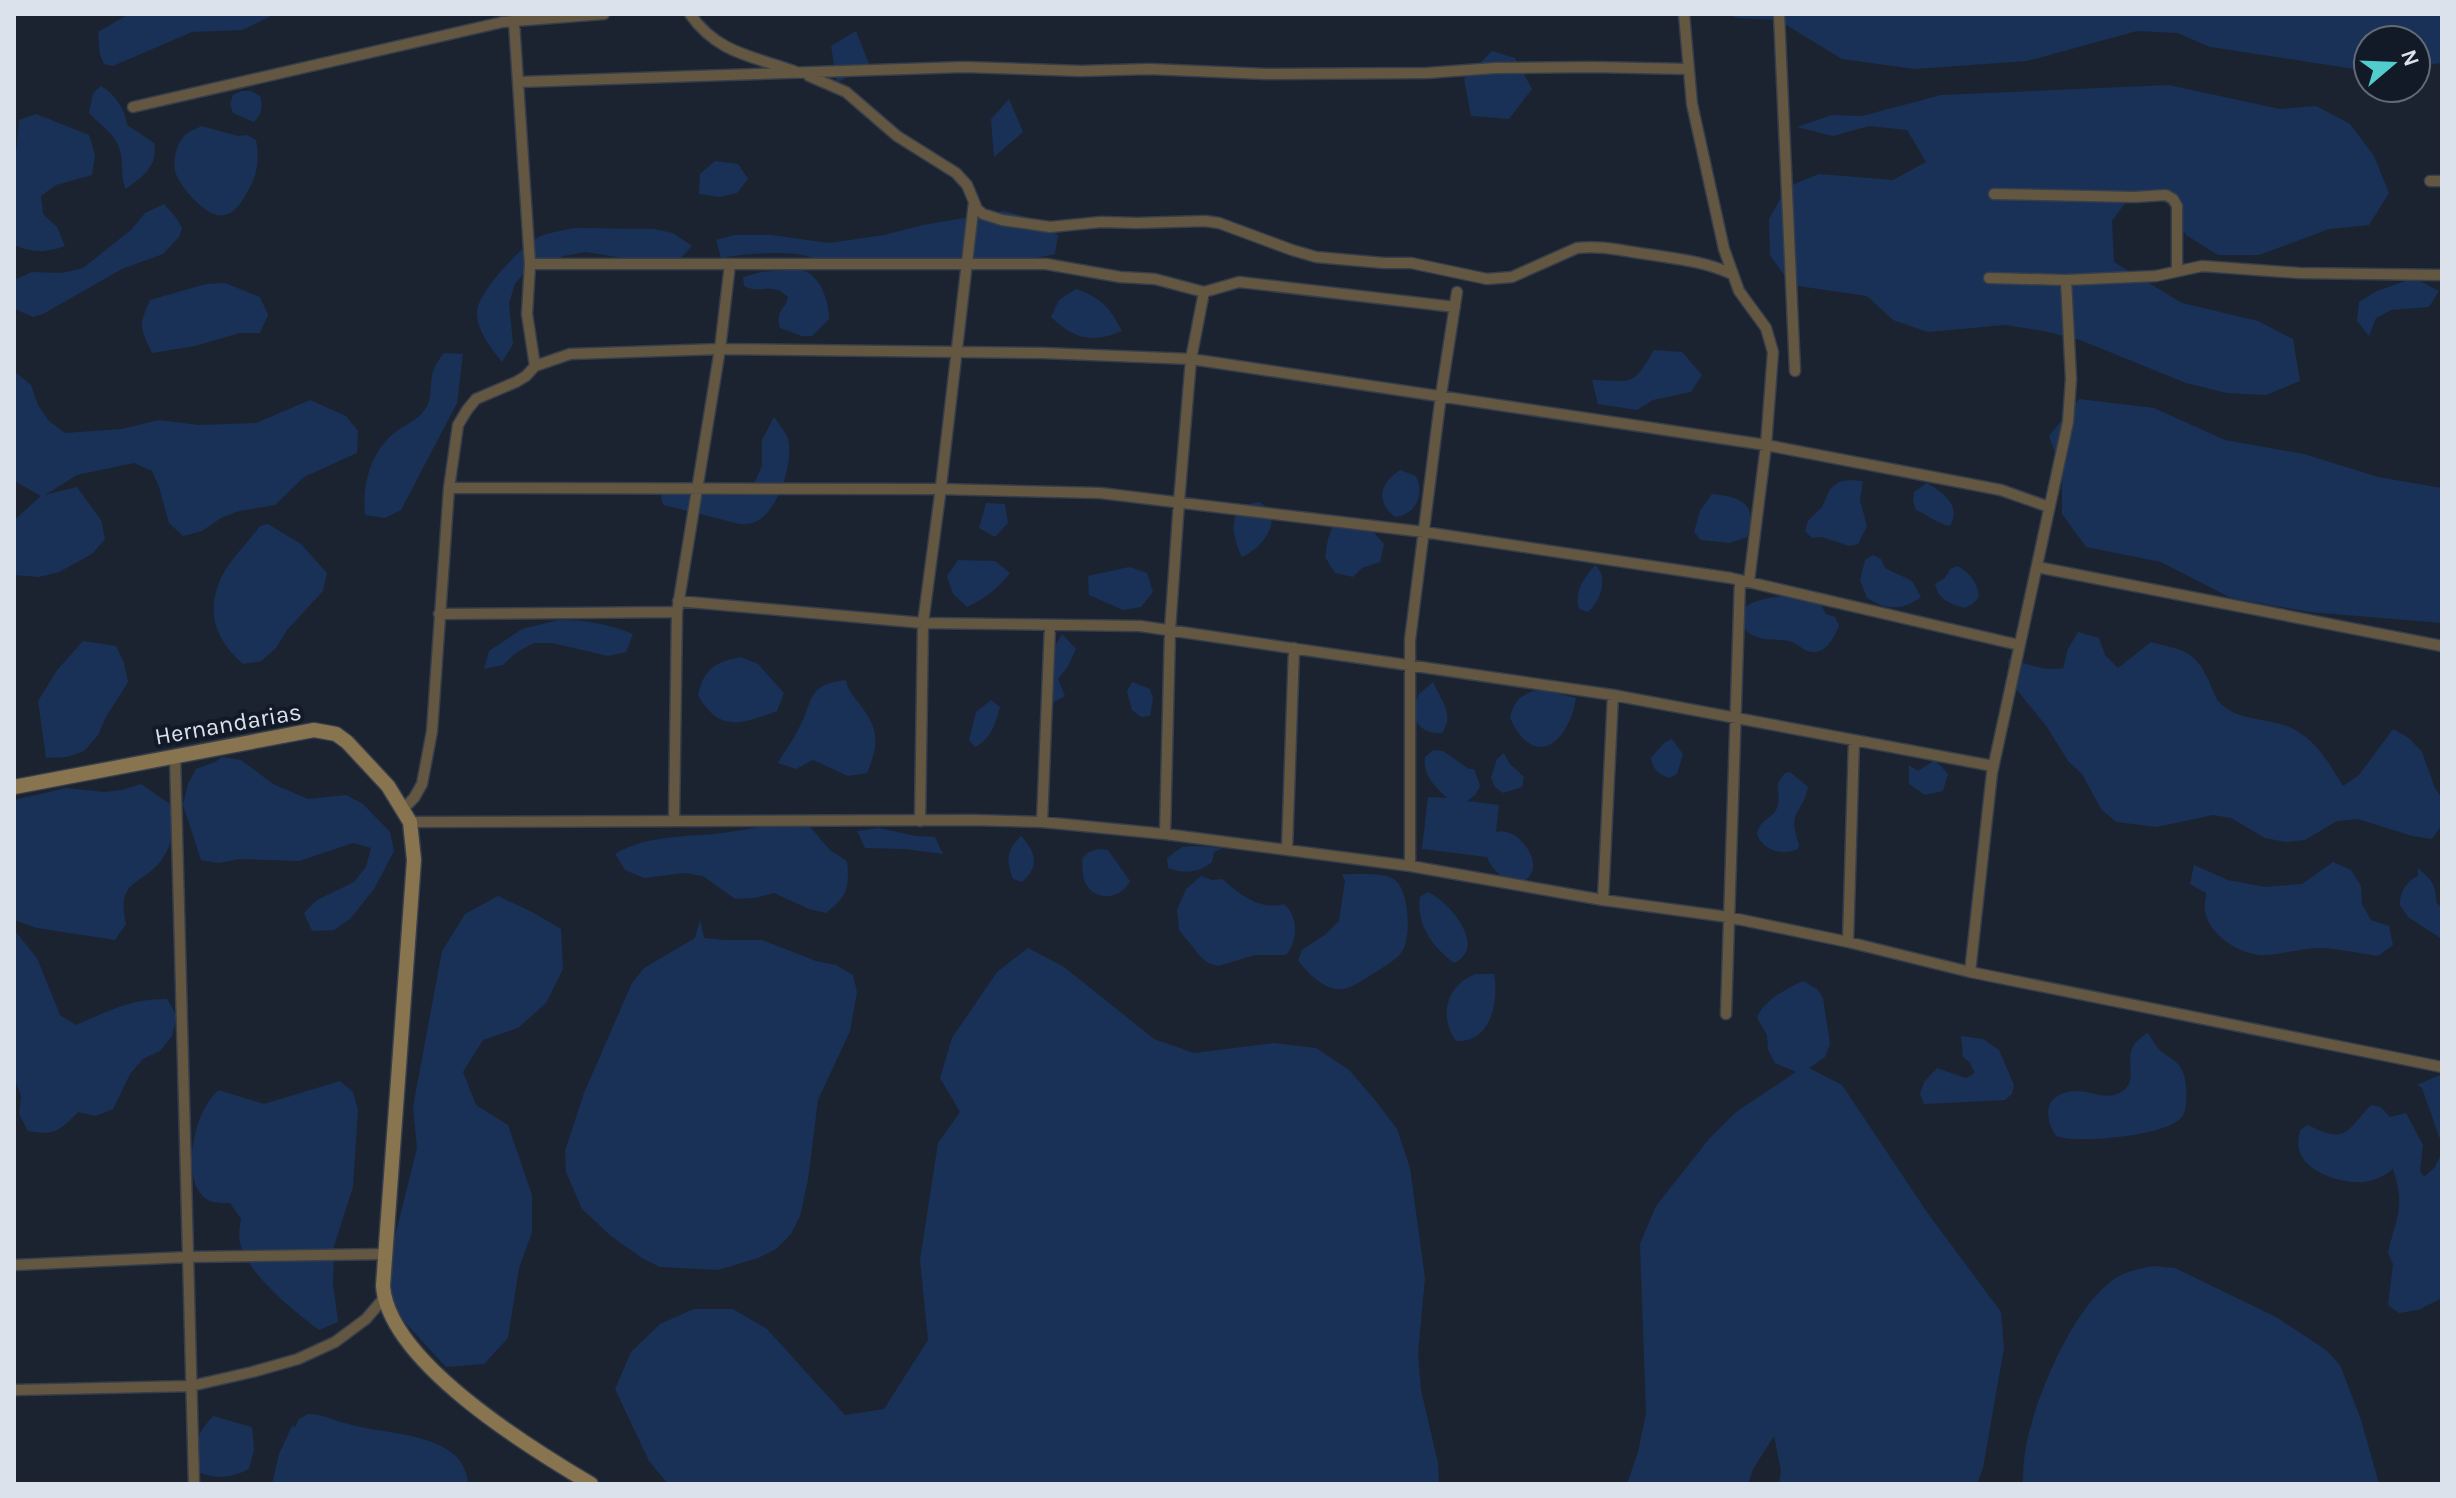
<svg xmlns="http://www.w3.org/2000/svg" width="2456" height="1498" viewBox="0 0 2456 1498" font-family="Karla,sans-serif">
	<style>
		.green { fill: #193156 }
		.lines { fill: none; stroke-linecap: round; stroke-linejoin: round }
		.street-casing { stroke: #363e4b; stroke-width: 13 }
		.secondary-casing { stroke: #363e4b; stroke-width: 17 }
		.street { stroke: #645741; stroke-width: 10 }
		.secondary { stroke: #897450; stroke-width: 14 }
		.labels { text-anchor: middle; stroke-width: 8; stroke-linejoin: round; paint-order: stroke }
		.street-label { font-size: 24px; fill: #dce2ec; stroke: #121a27 }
	</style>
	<rect width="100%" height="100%" fill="#1b2331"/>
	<path class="green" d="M129,14H275L242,30L192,32L113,66L104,64L100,55L98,32Z
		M1726,14H2442V63L2416,66V40H2368V71L2210,47L2177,33L2137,31L2027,61L1915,69L1842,59L1778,20L1738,18Z
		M856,31L869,64L837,83L831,46Z
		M1492,51L1515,58L1532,89L1509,119L1471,116L1464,79Z
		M2169,85L2280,109L2316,106L2350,124L2374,156L2389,193L2369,225L2329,229L2259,255H2218L2186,235L2169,204L2134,191L2112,221L2114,262L2182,303L2258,321L2293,339L2300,381L2266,395L2227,393L2186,383L2080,340L2044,331L2005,325L1928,332L1893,320L1867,296L1791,285L1770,255L1769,219L1787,187L1819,174L1893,180L1926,162L1907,130L1869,126L1833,136L1797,127L1832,115L1862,116L1941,95Z
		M101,86C115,94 125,109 127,125L154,143C159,166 142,177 126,189C119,174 125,157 117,143C112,132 97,122 89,113L93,93Z
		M241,91H251L260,96C263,107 262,113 254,122L233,113L230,104L233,95Z
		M1009,99L1023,132L994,157L991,119Z
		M36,114L89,135L95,155L92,175L56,185L41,196L43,214L57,227L65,246C46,253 33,253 14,245V176L19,120Z
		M201,126L238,136L247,135L256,140C260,160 257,177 246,194C241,203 235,213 224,215C207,219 179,186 175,171C173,160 176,144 185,135C188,132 196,129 201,126Z
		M715,161L738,164L748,179L737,193L719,197L699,194L700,174Z
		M164,204L177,219L182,228L179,237L163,254L122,269L43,314L33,317L15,309L14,280L32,272L62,273L83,268L132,229L145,213Z
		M1004,211L1024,216L1058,235L1055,254C1004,266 953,260 902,262C881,262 862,273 841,269C829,267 818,259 807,256C787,250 742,254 721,258L716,240L734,235H771L829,243L884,235L923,225Z
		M574,228L654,229L673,233L692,246L679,260L660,264L586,252L564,256L527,269L515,284L509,303L513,344L502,362C491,348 476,330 477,311C479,291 520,248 537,238C547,232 563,231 574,228Z
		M797,269C819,271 829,299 829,319L812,336H802L780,328C775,310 785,311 788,297C771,281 761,295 744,286L743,277L761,272Z
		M2414,278L2439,291L2429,307L2391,310L2376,318L2369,336L2357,321L2359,302L2377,291Z
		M225,283L260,297L268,315L260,333H240L195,346L152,353C140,327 138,327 150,300L206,284Z
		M1076,289C1102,298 1109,307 1122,331C1092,343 1075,340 1051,317L1059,300Z
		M1654,350L1682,352L1702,375L1691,392L1653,400L1637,410L1598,404L1592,380C1633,381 1632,388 1654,350Z
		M444,353L463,354L457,403L401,510L385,518L365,515C362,483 371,450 398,430C409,423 421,418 427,406C433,395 429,380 434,369C436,363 441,357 444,353Z
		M14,371L31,385L38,405L49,421L65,433L122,429L158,420L199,425L256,423L310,400L346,416L358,431L357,453L304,477L275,505L239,511L221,518L202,531L183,536L169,523L159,487L152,471L134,463L77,475L45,495L77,487L101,520L105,539L92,554L59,572L39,577L14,575V520L41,496L14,481Z
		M2079,399L2154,408L2225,440L2304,454L2378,477L2442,488V623L2310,612L2231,598L2161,562L2086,547L2062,514V473L2049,436Z
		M774,417C779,424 785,431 788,439C794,461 779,508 759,520C753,524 747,524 740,524L664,505C660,498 661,493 664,486C688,476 688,489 707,490C722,491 738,487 753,486L762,466V440Z
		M1400,470L1416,476C1425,494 1416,515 1395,517C1375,502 1380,483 1400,470Z
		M1849,480L1863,481L1860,500L1867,526L1858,544L1849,546L1822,537L1812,538L1805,531L1808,521L1822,507L1830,489L1839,482Z
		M1927,483C1943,493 1962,505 1950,526C1938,524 1928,515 1916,510L1913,501L1914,492Z
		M1712,494C1740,497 1759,503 1747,537L1730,543L1701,540L1694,532L1700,511Z
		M1259,502C1287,516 1263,548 1242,557C1231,534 1226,507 1259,502Z
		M986,503L1005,504L1008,523L995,537L979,528Z
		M1335,520L1370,528L1384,544L1380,562L1362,568L1353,577L1335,573L1325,557L1328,539Z
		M268,524L301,544L327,573L323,591L287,630L276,648L261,661L243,664C215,640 205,611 222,576C230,560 249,541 260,526Z
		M1873,555L1881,559L1885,568L1912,581L1921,597C1903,611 1886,610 1867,598L1860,580L1865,560Z
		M958,560L995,561L1010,573C998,588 986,598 967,607L953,594L947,576Z
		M1595,565C1609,577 1601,601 1588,612L1579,609C1574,590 1584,579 1595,565Z
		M1958,566C1970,574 1978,582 1979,597L1972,604L1964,608C1949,603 1939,600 1935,584L1945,578L1950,569Z
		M1129,567L1147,573L1153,592L1141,607L1123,610L1089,595L1088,576Z
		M1788,595L1797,599L1817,597L1826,614L1835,617L1839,626C1834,636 1828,651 1815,652C1806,653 1799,645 1792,642C1780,638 1767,642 1755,636C1749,634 1744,630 1742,624C1733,600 1773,598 1788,595Z
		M559,620C585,620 609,624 633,634L626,652L608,656L552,643H534L517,652L503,665L484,669L489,651L522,629Z
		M2078,632L2099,638L2105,655L2118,668L2151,642C2183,651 2194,649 2209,681C2212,688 2215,698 2220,703C2237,721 2268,718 2289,727C2316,739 2329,763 2343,786L2359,775L2393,729L2409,738L2422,752L2435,788L2442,798V825L2432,839L2412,836L2358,819L2337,821L2305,840L2286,842L2265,838L2231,818L2213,815L2157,827L2116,822L2101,809L2082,774L2068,761L2047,727L2009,680L2008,659C2030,663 2040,672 2063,668L2068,649Z
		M1062,634L1076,649L1068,666L1058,679L1065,696L1049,705C1035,675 1047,660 1062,634Z
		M83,641L116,646L124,663L128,682L106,717L98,735L84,751L67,757L46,758L38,701L58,669Z
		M740,657L758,664L784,693L777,711C744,723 719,734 698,695C704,669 714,663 740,657Z
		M846,680C847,689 852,694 858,702C879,729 880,742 867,773L848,776L813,760L796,769L778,763C784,752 792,742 798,730C815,700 805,685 846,680Z
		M1132,682L1150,689L1153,698L1150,716L1141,717L1132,710L1127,691Z
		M1433,682C1441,700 1455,715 1442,733C1426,734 1418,727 1411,713L1419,694Z
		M1537,690L1547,691L1576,698C1569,743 1534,771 1510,718C1513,702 1521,694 1537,690Z
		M991,700L1000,707C995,724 992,738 975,747L969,740L976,712Z
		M1672,739L1683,754L1677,774L1669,778C1658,774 1653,770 1651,758L1664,743Z
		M1433,750L1443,751L1469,769H1474L1480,786L1475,795L1467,801L1499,805L1496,832C1514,827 1534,850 1533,867C1533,874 1527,879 1523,883C1506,883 1493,872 1487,857L1422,849L1428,797L1447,798C1434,785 1423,776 1425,757Z
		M1504,753L1509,763L1524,777L1522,787L1503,793L1495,787L1491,778L1497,759Z
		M222,757L241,760L273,784L308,799L346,795L363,804L390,832L394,851L374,889L350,919L334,930L312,931L304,913L317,900L354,882L366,867L371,848L353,843L299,861L239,859L219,863L201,860L183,805L188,784L196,769L215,762Z
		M1935,760L1948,774L1943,791L1925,795L1909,784V765L1918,771Z
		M1790,772L1808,787C1801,818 1787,808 1799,845L1798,849C1782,856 1763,851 1757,834C1761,817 1772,820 1777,808C1781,800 1776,789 1779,781L1785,773Z
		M141,784L173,806C175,826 173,846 160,862C139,887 116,880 126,924L115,940L37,928L14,920V800L66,788L104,792L122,790Z
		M805,821L830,850L847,861C850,887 847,897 826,913L809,909L774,893L755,898L735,899L703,876L684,873L644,878L625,870L615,854C650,833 691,838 730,832C755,828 779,823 805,821Z
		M879,828L916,836L935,837L943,854L905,849L865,848L857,831Z
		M1021,836C1036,852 1040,866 1022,882L1013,879C1006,861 1006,850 1021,836Z
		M1195,846L1223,848L1214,852L1212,862C1199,873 1184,874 1168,868L1167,858L1182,847Z
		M1098,849L1108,850L1130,881C1120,901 1091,902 1084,879C1082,873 1083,865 1082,858L1089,852Z
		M2333,862L2351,870L2361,886L2362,904L2371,920L2389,926L2393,945L2378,956C2359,953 2340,949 2322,948C2303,947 2285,954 2267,955C2243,957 2209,936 2205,911C2204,906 2206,898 2206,893L2190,884L2194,865L2228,880L2265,887L2302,884Z
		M2418,868C2430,878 2437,885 2436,902L2442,908V939L2408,917L2400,905C2399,893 2407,880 2418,876Z
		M1342,874C1357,875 1378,872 1392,878C1409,886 1411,932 1404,948C1399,959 1386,965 1376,972C1366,978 1354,987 1343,989C1326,992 1306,972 1298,960L1302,950L1326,934L1339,921L1345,881Z
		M1201,876L1212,880L1222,879C1239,894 1260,911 1284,904C1299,917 1298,941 1286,955H1255L1218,966L1208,963L1200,956L1179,930L1177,910L1186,889Z
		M1428,892C1450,902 1488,948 1454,963C1433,947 1416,925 1420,897Z
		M498,896L532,912L561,929L563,969L546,1003L518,1028L483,1040L463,1072L476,1105L508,1125L532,1195V1232L519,1268L508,1338L484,1364L446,1367L390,1306L387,1268L417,1148L413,1107L442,951L465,914Z
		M700,920L704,938L724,940H762L816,961L836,965L853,975L857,992L850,1031L818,1100L808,1180L800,1216L791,1234L776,1249L758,1258L718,1270L660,1267L642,1258L611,1236L582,1209L566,1172L565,1151L584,1093L632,983L644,968L695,938Z
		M14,930L37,958L60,1015L76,1025C106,1012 133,998 167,999L177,1016L172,1036L160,1051L143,1059L130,1074L113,1109L96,1116L78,1112C60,1131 54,1136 28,1131L19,1114L21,1096L14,1077Z
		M1028,948L1064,967L1154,1039L1194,1053L1274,1043L1316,1048L1349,1070L1375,1100L1397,1129L1410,1168L1425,1278L1418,1353L1421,1390L1438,1463L1439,1484H668L649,1461L615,1389L631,1352L660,1324L694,1309H733L767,1329L845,1415L884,1409L928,1340L920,1260L938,1143L960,1112L940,1078L952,1038L997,972Z
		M1476,974H1494C1499,1002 1491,1043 1456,1041C1438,1016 1447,984 1476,974Z
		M1803,981L1817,989L1823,998L1830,1044L1825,1057L1809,1068L1842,1085L1929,1215L2001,1312L2004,1348L1983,1468L1977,1484H1779L1781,1471L1774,1436L1753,1469L1748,1484H1627L1638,1452L1646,1413L1640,1244L1656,1206L1709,1139L1736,1112L1796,1072L1775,1063L1768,1050L1767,1035L1757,1018C1762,1001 1788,988 1803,981Z
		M2148,1033C2152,1039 2157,1049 2163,1053C2172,1059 2180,1062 2184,1075C2187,1086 2188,1108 2182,1117C2168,1136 2076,1144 2056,1136C2042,1114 2046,1094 2074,1091C2092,1090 2107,1102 2123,1091C2143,1075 2114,1052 2148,1033Z
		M1961,1036L1983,1039L1999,1050L2014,1085L2012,1094L2005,1100L1924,1104L1920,1094L1924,1082L1937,1068L1966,1078L1975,1073L1970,1063L1963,1057Z
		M2442,1074V1145L2422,1088L2417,1085Z
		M340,1081L353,1092L358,1110L353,1187L334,1246L333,1284L338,1322L319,1330C294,1311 247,1274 240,1243C238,1236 240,1226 241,1219L230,1203C224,1203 215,1203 210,1201C181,1187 192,1128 206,1106C209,1100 214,1095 218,1090L264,1104Z
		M2371,1105L2381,1107L2390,1117L2406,1113L2423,1145L2420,1171L2424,1177L2435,1167L2442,1152V1298L2418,1310L2399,1313L2388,1305L2393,1264L2388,1253C2396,1217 2406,1207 2393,1169C2386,1175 2376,1180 2365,1182C2343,1184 2304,1173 2299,1149C2297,1143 2299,1136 2300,1130L2308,1125C2347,1145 2346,1131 2371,1105Z
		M2154,1266L2175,1268L2276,1317L2326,1350L2340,1365L2361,1420L2379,1484H2023C2023,1470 2024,1454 2027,1441C2038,1392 2075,1302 2119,1276C2131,1270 2142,1268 2154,1266Z
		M308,1414C325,1414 339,1423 356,1426C392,1435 466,1434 468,1484H272L279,1454L292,1426L295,1427L299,1419Z
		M213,1416L252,1427L254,1450L249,1469C229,1479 216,1479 195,1471C193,1445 196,1435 213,1416Z"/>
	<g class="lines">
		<g class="street-casing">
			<path id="street" d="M690,14C717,53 752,56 794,71
				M1684,14L1692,104L1724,249L1739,291L1766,328L1773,352L1766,445L1749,581
				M1779,14L1795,371
				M514,22L530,264L527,314L535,366
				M809,76L846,92L897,136L956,173L967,185L977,209L983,214L1002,220L1050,227L1101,222L1137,223L1205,221L1219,223L1292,250L1316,257L1384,263H1411L1487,279L1512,277L1577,248C1601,245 1623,251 1646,254C1677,259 1704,261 1732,274
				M519,82L964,67L1081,71L1149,69L1266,74L1427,73L1495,68L1591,67L1689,69
				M133,107L503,22L604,14
				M2430,181H2442
				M1994,194L2134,197L2166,195L2173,199L2177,206V270
				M530,264H1046L1120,277L1155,279L1204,292L1239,282L1455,307
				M1989,278L2066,280
				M449,488L940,489L1100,493L1424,532L1731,578L2019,645
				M2037,567L2442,646
				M678,601L923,623L1140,626L1613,695L1993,766
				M439,614L677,612
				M175,756L194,1484
				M403,809L414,798L422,784L432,731L449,488L458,425L467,410L476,399L516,382L526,376L535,366L570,354L720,349L1043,353L1191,359L1766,445L2001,490L2049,507
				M674,821L677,612L720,349L730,264
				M920,821L923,623L940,495L974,202
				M410,822L973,820L1042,822L1165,834L1410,866L1603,900L1728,917L1848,942L1970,972L2442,1067
				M1042,822L1050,625
				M1165,834L1170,630L1179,502L1191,359L1204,292
				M1287,850L1294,648
				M1410,866V640L1441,395L1457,292
				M1603,900L1613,695
				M1848,942L1854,740
				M1970,972L1992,773L2068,422L2071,379L2066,280L2156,276L2202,266L2299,273L2442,275
				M1726,1014L1740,580
				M14,1265L188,1257L385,1254
				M14,1390L191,1386L252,1372L298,1359L335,1342L366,1319L384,1298"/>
		</g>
		<g class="secondary-casing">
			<path id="secondary" d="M14,787L314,730L336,734L347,742L388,786L410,822L414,860L383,1286C389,1362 530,1448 591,1484"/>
		</g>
		<use href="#street" class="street"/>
		<use href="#secondary" class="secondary"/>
	</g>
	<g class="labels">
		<g class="street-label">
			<text transform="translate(228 724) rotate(-10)" y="8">Hernandarias</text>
		</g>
	</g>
	<rect width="2456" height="1498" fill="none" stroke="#dce2ec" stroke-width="32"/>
	<g transform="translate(2392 64) rotate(71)"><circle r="38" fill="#121a27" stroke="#636a76" stroke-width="2"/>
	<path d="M0-6L14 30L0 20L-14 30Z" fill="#52cdce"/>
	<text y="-12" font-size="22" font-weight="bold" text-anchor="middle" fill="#dce2ec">N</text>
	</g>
</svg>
